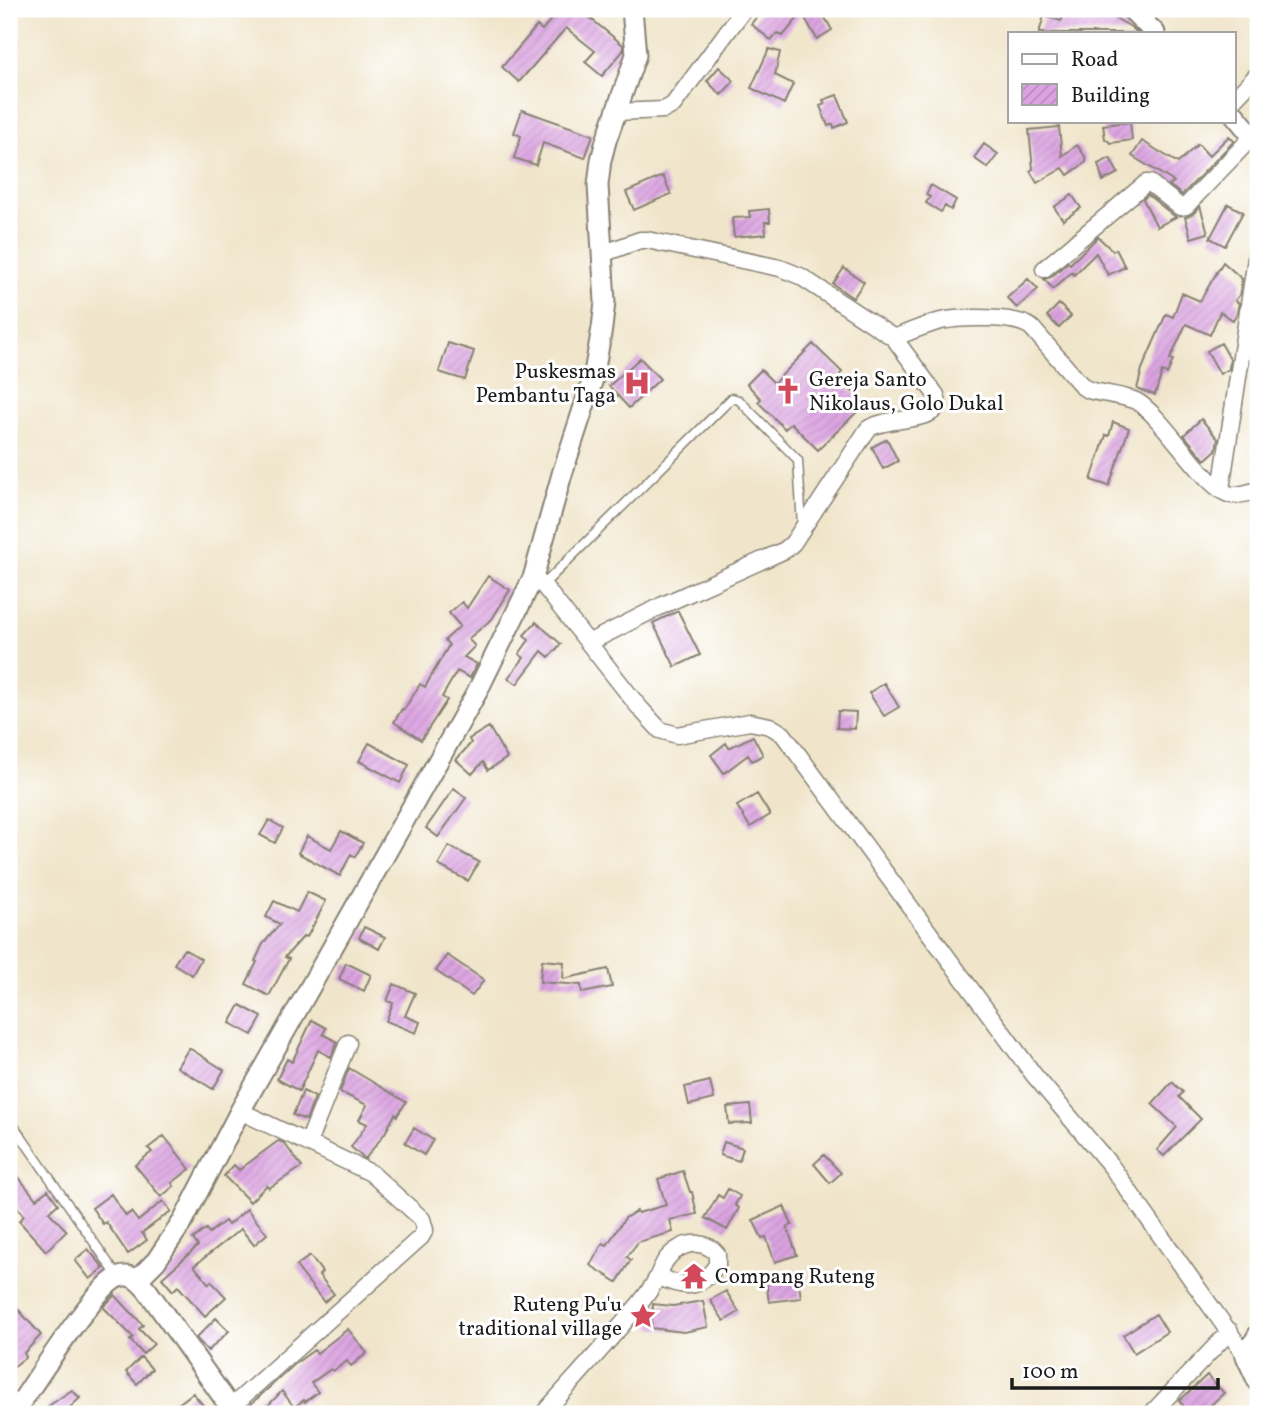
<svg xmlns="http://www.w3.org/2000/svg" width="1267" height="1423" viewBox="0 0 1267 1423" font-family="Vollkorn,serif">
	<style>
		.building { fill: url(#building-hatch) }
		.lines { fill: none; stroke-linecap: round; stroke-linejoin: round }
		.service-casing { stroke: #868073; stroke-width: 11 }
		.minor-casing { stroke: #868073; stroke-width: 19 }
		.tertiary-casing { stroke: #868073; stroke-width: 23 }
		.service { stroke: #fff; stroke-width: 8 }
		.minor { stroke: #fff; stroke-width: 16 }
		.tertiary { stroke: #fff; stroke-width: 19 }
		.labels { text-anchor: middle; stroke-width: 6; stroke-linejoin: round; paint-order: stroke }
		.poi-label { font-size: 21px; fill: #1c1c1c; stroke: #fff; text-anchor: end }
	</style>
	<defs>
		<pattern id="building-hatch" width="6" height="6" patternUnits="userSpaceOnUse" patternTransform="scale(1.75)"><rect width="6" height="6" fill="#dba3e1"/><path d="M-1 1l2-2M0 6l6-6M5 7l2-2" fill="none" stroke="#bb8cc0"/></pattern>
	</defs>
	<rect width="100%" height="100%" fill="#fff"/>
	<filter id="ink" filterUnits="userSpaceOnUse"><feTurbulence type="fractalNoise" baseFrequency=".0143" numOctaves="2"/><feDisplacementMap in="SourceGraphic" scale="14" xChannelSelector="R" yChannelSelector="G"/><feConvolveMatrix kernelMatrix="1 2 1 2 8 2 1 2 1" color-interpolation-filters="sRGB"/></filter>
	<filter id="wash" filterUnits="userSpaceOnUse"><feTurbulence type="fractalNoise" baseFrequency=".00686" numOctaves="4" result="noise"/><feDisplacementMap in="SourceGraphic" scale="28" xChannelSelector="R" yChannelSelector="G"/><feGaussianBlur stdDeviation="1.57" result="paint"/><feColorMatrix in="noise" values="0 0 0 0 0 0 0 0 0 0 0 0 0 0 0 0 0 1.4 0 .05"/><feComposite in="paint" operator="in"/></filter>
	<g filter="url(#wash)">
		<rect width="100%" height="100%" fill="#f0e5ca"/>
		<g id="blocks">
			<path class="building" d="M560,9H579L623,45V51L602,76L585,62L595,51L566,28L519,82L502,67L537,26L542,30Z
				M763,9H820L832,30L817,39L802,13L783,36L777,33L771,40L751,24Z
				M1067,9H1111L1108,14L1131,27L1138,33H1039L1044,16L1061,21Z
				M769,49L780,52L775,75L793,84L784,104L751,88Z
				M719,67L734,81L721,95L707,81Z
				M837,95L848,122L834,128L833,124L828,126L820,106L825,104L823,100Z
				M522,110L593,135L585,158L543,143L536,165L514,158L521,136L514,133Z
				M1130,122L1132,140L1111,143L1105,139L1103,125Z
				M1059,127L1062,156L1077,145L1086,158V162L1068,175L1063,168L1037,183L1030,171L1033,169L1029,130Z
				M1229,136L1234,141L1182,195L1169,185L1174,182L1132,156L1142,141L1178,163L1198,144L1209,156Z
				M984,144L998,154L988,168L974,158Z
				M1110,158L1118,173L1103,181L1098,164Z
				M663,176L671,194L634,210L626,192Z
				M931,185L956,200L951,210L945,206L941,212L926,203L930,197L926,195Z
				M1072,195L1081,208L1063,220L1054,207Z
				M1148,195L1173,215L1176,217L1157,227L1143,199Z
				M1228,204L1243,212L1225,246L1210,238Z
				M1200,206L1208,233L1191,238L1185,217L1193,214Z
				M769,209L770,222H765L766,234L734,237L732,218L750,217L749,211Z
				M1098,237L1113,251L1116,249L1125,267L1108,275L1096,253L1074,275L1072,272L1053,289L1044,279L1051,277L1068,262L1070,264Z
				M1223,262L1242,279L1240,294L1235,301L1239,303L1237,313L1233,320L1220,312L1210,335L1186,324L1170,359L1173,360L1167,374L1162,372L1155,395L1137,389L1142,369L1166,314L1173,317L1182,293L1200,301Z
				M844,268L864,282L853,298L833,284Z
				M1028,279L1038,289L1017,308L1007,298Z
				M1059,304L1071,316L1059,328L1047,316Z
				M448,343L474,351L465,380L439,372Z
				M1221,343L1230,359L1229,369L1220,374L1207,351Z
				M813,344L842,372L838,377L865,404L818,450L791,423L785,429L758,402L761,399L747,384L761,370L774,383Z
				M640,358L660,379L629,408L609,386Z
				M1201,419L1218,439L1216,450L1205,460L1184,435Z
				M1113,422L1129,428L1109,486L1091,480L1106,435L1109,436Z
				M887,439L898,461L883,469L872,447Z
				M488,576L510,590L492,619L468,639L475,646L464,657L477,664L470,678L457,671L442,697L447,700L421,740L394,722L402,709L404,710L420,684L425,687L449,645L445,640L460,626L449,613L462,602L467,608Z
				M678,611L700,655L675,667L653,623Z
				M536,622L561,644L549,657L542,651L517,684L508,678L524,658L519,654L529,640L524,635Z
				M884,683L899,707L884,716L869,693Z
				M838,711L856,712L855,729L837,728Z
				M489,727L507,758L488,770L483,762L472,774L456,760L471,743L469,739Z
				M753,736L763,755L752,761L748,755L724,773L711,755L726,743L729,748Z
				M369,743L409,765L400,783L359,761Z
				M454,788L466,798L438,837L426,828Z
				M757,794L770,815L750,827L737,806Z
				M269,820L283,828L275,843L260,835Z
				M341,831L363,843L355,857L351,854L340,876L298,853L307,836L331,849Z
				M449,846L479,862L468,881L438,865Z
				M307,892L326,901L307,937L304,936L285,957L289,959L269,996L246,984L257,962L255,961L263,944L280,924L266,917L274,901L297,912Z
				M364,927L385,937L379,949L359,938Z
				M184,949L201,959L192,975L174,964Z
				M447,955L484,980L472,996L436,971Z
				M542,960L564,962L563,979L608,969L612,987L582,993L581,985L540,982Z
				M346,963L371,975L364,991L339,979Z
				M394,984L415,993L405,1016L420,1022L416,1033L386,1021L393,1003L387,1001Z
				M240,1005L262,1017L252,1035L230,1023Z
				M312,1020L326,1028L323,1034L337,1042L331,1057L318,1050L299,1091L277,1079L287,1059L292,1062Z
				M189,1048L224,1070L213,1089L177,1067Z
				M349,1068L406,1102L397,1116L395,1114L385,1133L365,1159L351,1147L367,1124L359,1120L367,1105L340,1092Z
				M710,1081L714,1099L689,1105L685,1087Z
				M1172,1082L1183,1092L1179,1097L1201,1119L1164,1156L1157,1150L1177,1127L1152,1104Z
				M303,1091L315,1097L306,1120L293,1115Z
				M750,1105L752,1123L729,1124L727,1107Z
				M414,1128L433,1140L424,1155L405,1143Z
				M164,1136L190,1169L172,1183L174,1186L161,1197L135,1165L152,1152L148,1148Z
				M278,1141L284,1143L302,1167L269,1188L267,1185L250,1202L224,1176L234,1165L239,1170Z
				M724,1142L743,1148L739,1161L720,1155Z
				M824,1155L841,1173L830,1183L814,1164Z
				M9,1165L36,1199L48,1190L58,1204L49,1212L67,1231L46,1251L19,1221L24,1216L9,1198Z
				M683,1171L690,1192H692L697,1214L670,1220L673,1232L638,1242L627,1257L631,1260L617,1282L590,1265L603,1243L607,1245L625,1218L637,1211L638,1213L666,1205L658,1179Z
				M728,1189L740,1196L735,1205L739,1208L727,1230L705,1218L718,1195L723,1198Z
				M111,1194L126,1216L131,1212L138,1221L163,1201L171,1211L142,1233L147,1240L128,1254L106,1222L103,1224L92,1208Z
				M784,1206L792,1225L787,1227L797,1255L775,1262L766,1237L762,1238L753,1220Z
				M247,1209L267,1234L254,1245L241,1229L194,1266L209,1284L211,1281L226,1297L205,1316L178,1286L173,1291L162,1278L198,1246L193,1239L206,1229L209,1233L225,1221L228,1225Z
				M88,1249L104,1268L90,1279L75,1260Z
				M310,1256L322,1272L319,1275L334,1294L324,1302L296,1266Z
				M798,1277L801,1298L769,1302L766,1281Z
				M726,1291L739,1312L724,1321L710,1300Z
				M115,1295L143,1325L139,1329L154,1344L143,1354L130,1340L133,1337L103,1307Z
				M9,1299L41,1335L24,1353L26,1357L9,1370Z
				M703,1301L708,1327L684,1332L651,1328L653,1304L673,1306Z
				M1156,1314L1167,1332L1134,1353L1123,1335Z
				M216,1318L229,1331L208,1351L196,1338Z
				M348,1329L367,1353L351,1366L347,1361L333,1371L331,1369L311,1383L318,1392L305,1402L304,1400L294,1407L282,1391L260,1414L249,1406L296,1363L314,1350L317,1353Z
				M141,1357L152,1369L137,1384L126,1372Z
				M1207,1375L1224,1393L1201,1414H1191L1179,1401Z
				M72,1390L80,1398L67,1410L70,1414H52L47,1407Z
				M193,1393L210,1414H165Z"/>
		</g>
	</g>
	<g filter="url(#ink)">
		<use href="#blocks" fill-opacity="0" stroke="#868073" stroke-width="2"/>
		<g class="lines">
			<g class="service-casing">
				<path id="service" d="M543,585L732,398L739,400L798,460L802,526
					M9,1119L118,1277"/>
			</g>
			<g class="minor-casing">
				<path id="minor" d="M1234,99L1258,74
					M616,112L664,110L673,105L744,9
					M1044,269L1146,183H1150L1180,207L1186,206L1253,136
					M894,338C909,332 925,325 941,321C960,317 1017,315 1032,328L1083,387L1089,390C1103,394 1122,395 1136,401C1163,415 1206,491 1232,495C1240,496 1250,492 1258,490
					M1221,489L1258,245
					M533,578L543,585L638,706L660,730L677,735L750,722L770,726L783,734L1034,1075L1111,1166L1246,1356
					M590,642L663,605L785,550L793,543L868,429C887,415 948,425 936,395L894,338L800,276L780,268L647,240H640L602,254
					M308,1143L348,1043
					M230,1408L421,1237L425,1230L422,1219L371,1173L240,1111
					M543,1414C574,1379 606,1345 635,1309C643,1300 651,1289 657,1278C663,1265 665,1257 678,1249C691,1241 707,1242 717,1254V1265C700,1291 682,1288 658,1276
					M1151,1414L1230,1331"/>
			</g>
			<g class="tertiary-casing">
				<path id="tertiary" d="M1131,9L1155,33
					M1234,114L1258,143
					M138,1279L156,1261L183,1221L240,1111L477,692L533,578L562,474L593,379L602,328L605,302L598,185L601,160L606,141L636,55L632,9
					M1258,1335L1246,1356L1258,1382
					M13,1414C31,1389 95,1285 119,1277C132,1273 139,1281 147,1290L235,1414"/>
			</g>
			<use href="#service" class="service"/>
			<use href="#minor" class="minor"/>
			<use href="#tertiary" class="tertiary"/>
		</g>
	</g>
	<defs>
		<g id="hospital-bare" transform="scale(2.1)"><path d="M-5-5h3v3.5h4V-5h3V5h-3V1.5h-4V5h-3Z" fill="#d1495b" stroke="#fff" stroke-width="2.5" paint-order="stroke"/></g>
		<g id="church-bare" transform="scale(2.1)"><path d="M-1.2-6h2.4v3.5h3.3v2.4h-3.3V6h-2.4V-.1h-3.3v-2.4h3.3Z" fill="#d1495b" stroke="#fff" stroke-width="2.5" paint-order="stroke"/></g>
		<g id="temple-bare" transform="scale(2.1)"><path d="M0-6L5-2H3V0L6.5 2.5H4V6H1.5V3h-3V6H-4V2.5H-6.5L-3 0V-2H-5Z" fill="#d1495b" stroke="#fff" stroke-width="2.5" paint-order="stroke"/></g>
		<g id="sight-bare" transform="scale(2.1)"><path d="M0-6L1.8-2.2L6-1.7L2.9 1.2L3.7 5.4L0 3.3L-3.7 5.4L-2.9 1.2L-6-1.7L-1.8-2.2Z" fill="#d1495b" stroke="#fff" stroke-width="2.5" paint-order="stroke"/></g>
	</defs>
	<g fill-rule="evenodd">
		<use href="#hospital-bare" x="637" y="383"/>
		<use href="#church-bare" x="788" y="391"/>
		<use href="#temple-bare" x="694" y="1276"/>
		<use href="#sight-bare" x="643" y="1316"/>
	</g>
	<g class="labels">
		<g class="poi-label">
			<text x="616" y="378">Puskesmas<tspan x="616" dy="24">Pembantu Taga</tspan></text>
			<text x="809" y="386" text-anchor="start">Gereja Santo<tspan x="809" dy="24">Nikolaus, Golo Dukal</tspan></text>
			<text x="715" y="1283" text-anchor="start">Compang Ruteng</text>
			<text x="622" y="1311">Ruteng Pu'u<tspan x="622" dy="24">traditional village</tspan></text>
		</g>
	</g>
	<rect width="1267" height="1423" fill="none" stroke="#fff" stroke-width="35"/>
	<rect x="1008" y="32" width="228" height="91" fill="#ffffff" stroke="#a4a4a4" stroke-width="2"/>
	<rect x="1022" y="54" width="35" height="10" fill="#ffffff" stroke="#a4a4a4" stroke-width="2"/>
	<text x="1071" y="66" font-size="21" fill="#1c1c1c">Road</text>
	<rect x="1022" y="84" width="35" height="21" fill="url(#building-hatch)" stroke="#a4a4a4" stroke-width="2"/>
	<text x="1071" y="102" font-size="21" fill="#1c1c1c">Building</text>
	<path d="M1012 1378v10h206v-10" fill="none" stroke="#1c1c1c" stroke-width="3.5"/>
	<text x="1022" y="1378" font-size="21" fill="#1c1c1c" stroke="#ffffff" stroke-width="5" paint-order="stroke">100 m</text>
</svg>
